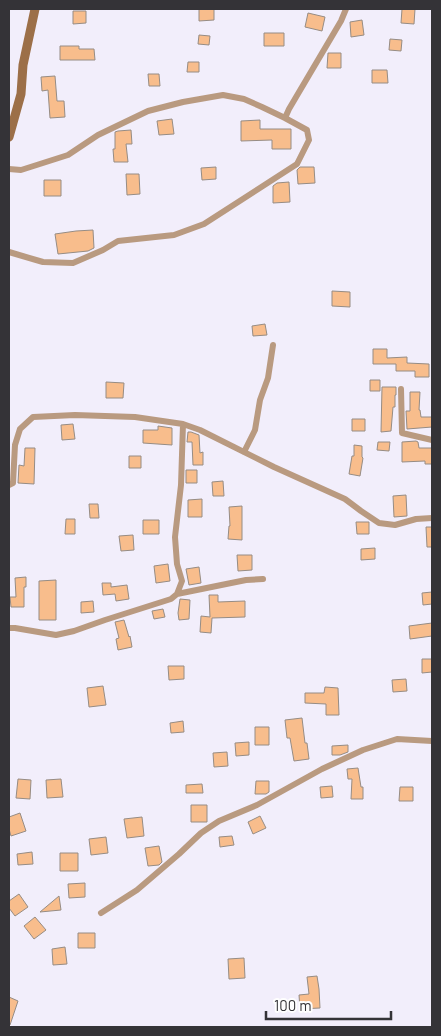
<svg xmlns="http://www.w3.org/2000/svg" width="441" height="1036" viewBox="0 0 441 1036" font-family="Barlow,sans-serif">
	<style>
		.building { fill: #f8bd8c; stroke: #968c84 }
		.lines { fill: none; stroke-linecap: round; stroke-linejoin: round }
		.street { stroke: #b99a80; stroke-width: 6 }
		.secondary { stroke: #9c6f48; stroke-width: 9 }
	</style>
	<rect width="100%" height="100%" fill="#f2eefb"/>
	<path class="building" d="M199,9H214V20L199,21Z
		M402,9H415L414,24L401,23Z
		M73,11H86V23L73,24Z
		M308,13L325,17L322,31L305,27Z
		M362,20L364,35L351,37L350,22Z
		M264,33H284V46H264Z
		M199,35L210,36L209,45L198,44Z
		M390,39L402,40L401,51L389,50Z
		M60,46H79V49H94L95,60H60Z
		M328,53H341V68H327Z
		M188,62H199V72H187Z
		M372,70H387L388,83H372Z
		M148,74H159L160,86H149Z
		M55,76L57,101H64L65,117L50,118L48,90L42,91L41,77Z
		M172,119L174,134L159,135L157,121Z
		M260,120V129H291V149H272V140L241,141V121Z
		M131,130L132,144H126L128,162H114L113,149H115V132L118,131Z
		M216,167V179L202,180L201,168Z
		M300,167H314L315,183L298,184L297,170Z
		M126,174H139L140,194L127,195Z
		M44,180H61V196H44Z
		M289,182L290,202L273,203V186L277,183Z
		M93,230L94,248L88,251L58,254L55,234L76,231Z
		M332,291L350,292V307L332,306Z
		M265,324L267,335L253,336L252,326Z
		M373,349H387V358L407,357V363L429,364V377H415V371H396V364H373Z
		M370,380H380V391H370Z
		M106,382L124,383L123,398H106Z
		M382,387H396V395H395V407H393L391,431L381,432Z
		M410,392H420L419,410H420L421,417H432V427L407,429L406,411H410Z
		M352,419H365V431H352Z
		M73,424L75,439L62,440L61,425Z
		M158,426L172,428V445L143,443V430H158Z
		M188,432H191L199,435L200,453L203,452V465H193L192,442H187Z
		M378,442H390L389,451L377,450Z
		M402,442L416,441L418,442L419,448H432V464H425V461L402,462Z
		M354,445L362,446V457L363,458L360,476L349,474L352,456H354Z
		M25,448H35L34,484L18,483L19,465L24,466Z
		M129,456H141V468H129Z
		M186,470H197V483H186Z
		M223,481L224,496H213L212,482Z
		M406,495L407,516L394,517L393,496Z
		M202,499V517H188V500Z
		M89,504H98L99,518H90Z
		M242,506V540L228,539L229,526H230L229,507Z
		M66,519H75V534H65Z
		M143,520H159V534H143Z
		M356,522H369V534H357Z
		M426,527H432V547H427Z
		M133,535L134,550L121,551L119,536Z
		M375,548V559L361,560V549Z
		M237,555H252V570L238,571Z
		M168,564L170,581L156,583L154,566Z
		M199,567L201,583L189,585L186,569Z
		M26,577V587H24V607H11L10,597H16L15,578Z
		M56,580V620H39V581Z
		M102,583H111V587L127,585L129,599L116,601L115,594L103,595Z
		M432,592V604L423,605L422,593Z
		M209,595H218V602L245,601V617L212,618L211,633L200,632L201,616L210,617Z
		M180,599L190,600L189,619L179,620L178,613Z
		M93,601L94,612L81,613V602Z
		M163,609L165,617L154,619L152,611Z
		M124,620L129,637L130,636L132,647L118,650L116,639L119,638L115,622Z
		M432,623V636L410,639L409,626Z
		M422,659H432V672L422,673Z
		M168,666H184V679L169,680Z
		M406,679L407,691L393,692L392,680Z
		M103,686L106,705L89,707L87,688Z
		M325,687L338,688L339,715H326V704L305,703V693H324Z
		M302,718L305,743H307L309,759L294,761L290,738H287L285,720Z
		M183,721L184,732L171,733L170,723Z
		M255,727H269V745H255Z
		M249,742V755L236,756L235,743Z
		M348,745V752L340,755H332V746Z
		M227,752L228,766L214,767L213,753Z
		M358,768L361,787H363V799H351L352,779H348L347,769Z
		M18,779L31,780L30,799L16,798Z
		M61,779L63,797L47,798L46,780Z
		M256,781H269V792L266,794H255Z
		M202,784L203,793H186V785Z
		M332,786L333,797L321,798L320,787Z
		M400,787H413V801H399Z
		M191,805H207V822H191Z
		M20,813L26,831L11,836L9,829V817Z
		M260,816L266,828L253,834L248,822Z
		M142,817L144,836L127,838L124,819Z
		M232,836L234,845L220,847L219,837Z
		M106,837L108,853L91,855L89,839Z
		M159,846L162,862L159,865L148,866L145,848Z
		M32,852L33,864L18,865L17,854Z
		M60,853H78V871H60Z
		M85,883V897L69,898L68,884Z
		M19,894L28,907L15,916L9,908V901Z
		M59,896L61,910L40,912Z
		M35,917L46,930L34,939L24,926Z
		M78,933H95V948H78Z
		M65,947L67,964L53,965L52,949Z
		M244,958L245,978L229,979L228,959Z
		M317,976L319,989L320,1008L300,1009L299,995L309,994L307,977Z
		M9,997L18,1001L10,1025H9Z"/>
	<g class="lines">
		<path class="street" d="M9,169L21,170L68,155L98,135L148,111L183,102L223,95L244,99L262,107L285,118
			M9,252L43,262L73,263L103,250L118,241L174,235L204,224L297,164L309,140L307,130L285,118L289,109L341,21L346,9
			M401,389L402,433L432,440
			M244,452L255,430L260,400L268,378L273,345
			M9,485L13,483L15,445L20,429L33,417L75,415L135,417L183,424
			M177,594L246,580L263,579
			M9,628H15L56,635L74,631L105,620L171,599L177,594L182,581L177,564L175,537L181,485L183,424L200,430L274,467L345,499L361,511L379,523L395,525L416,519L432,518
			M101,913L137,890L179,854L201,833L219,821L257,805L322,769L363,750L397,739L432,741"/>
		<path class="secondary" d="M9,137L21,94L23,65L35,9"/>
	</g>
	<rect width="441" height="1036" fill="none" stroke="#343337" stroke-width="20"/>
	<path d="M266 1011v8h125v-8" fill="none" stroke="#343337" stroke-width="2.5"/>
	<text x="274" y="1011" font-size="15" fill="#343337" stroke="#fefefe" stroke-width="4" paint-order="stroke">100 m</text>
</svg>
